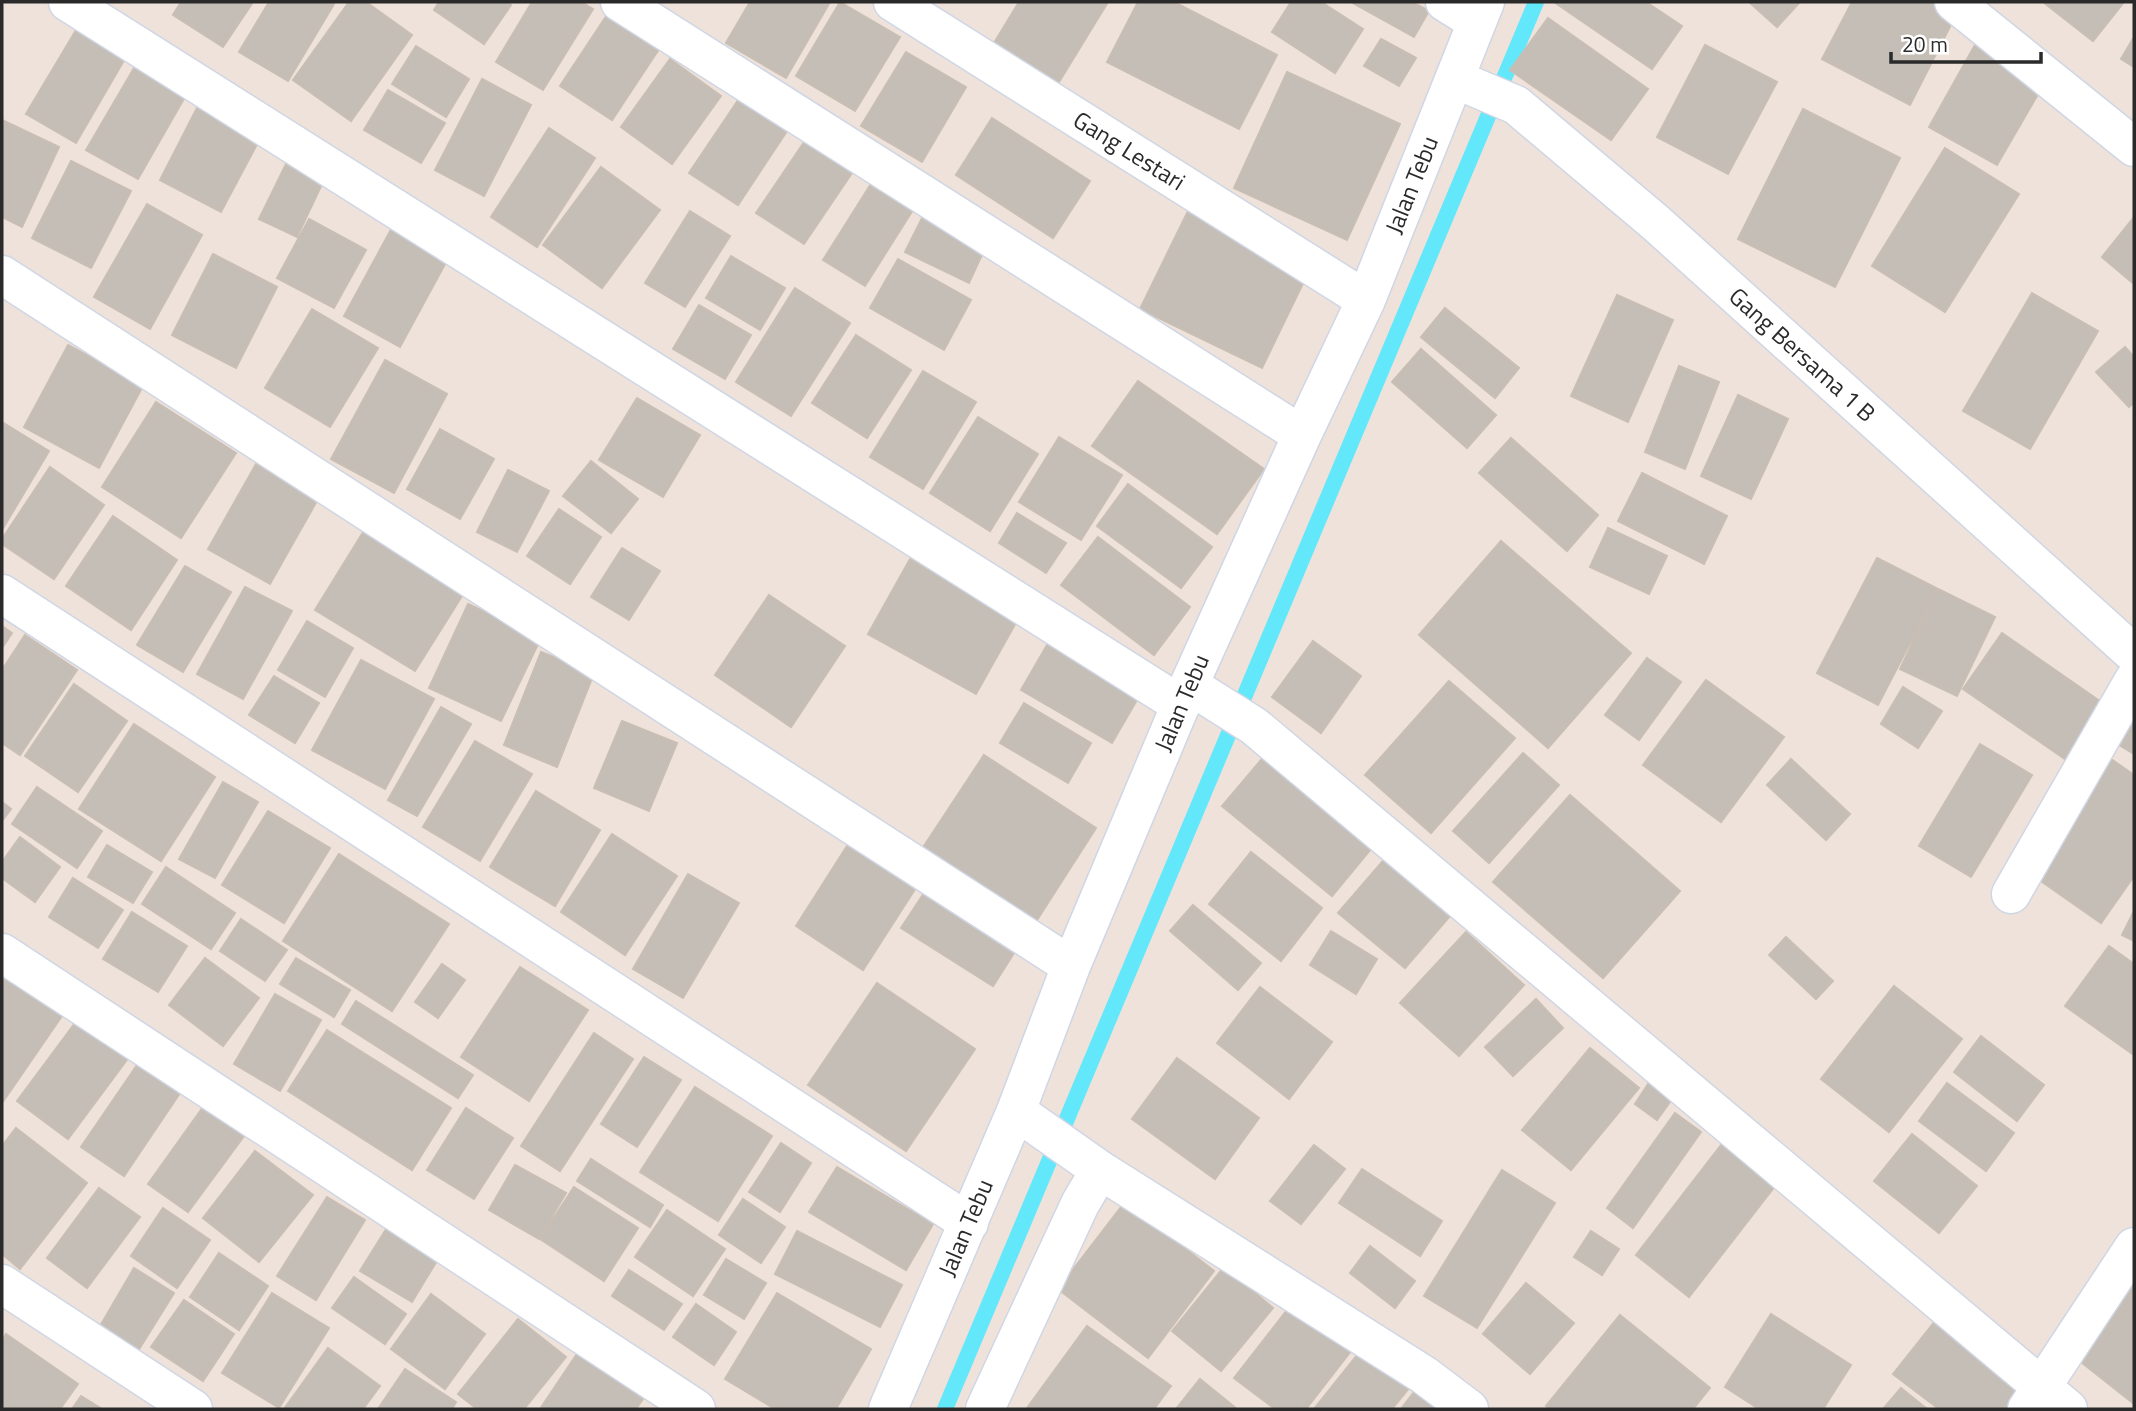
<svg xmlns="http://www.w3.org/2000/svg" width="2136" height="1411" viewBox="0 0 2136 1411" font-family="'Titillium Web',sans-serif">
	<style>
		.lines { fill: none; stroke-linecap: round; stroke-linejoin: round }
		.stream { stroke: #62e7fb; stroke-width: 16 }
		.building { fill: #c5beb6; stroke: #c9beb3; stroke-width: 2 }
		.minor-casing { stroke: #cfd6e4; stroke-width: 41 }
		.minor { stroke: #fff; stroke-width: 38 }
		.labels { text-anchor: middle; stroke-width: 5; stroke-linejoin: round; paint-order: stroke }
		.street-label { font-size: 24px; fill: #2a2a2a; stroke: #fff }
	</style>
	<rect width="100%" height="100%" fill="#eee2da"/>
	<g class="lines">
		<path class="stream" d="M945,1409L1536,2"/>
	</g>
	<path class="building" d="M181,2H253L223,47L173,15Z
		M269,2H331L334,4L288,81L239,52Z
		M349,2H366L412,35L351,121L293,80Z
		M439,2H507L511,5L484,44L434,10Z
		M532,2H581L593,9L543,90L496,62Z
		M750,2H830L786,78L726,43Z
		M840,2L900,37L855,111L796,76Z
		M1019,2H1108L1056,87L991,48Z
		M1138,2H1174L1277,55L1239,129L1107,62Z
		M1291,2H1321L1363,29L1335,73L1272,32Z
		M1351,2H1412L1429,11L1414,37Z
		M1554,2H1646L1682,26L1652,69Z
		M1749,2H1800L1777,27Z
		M1852,2H1930L1956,15L1910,105L1822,59Z
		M2043,2H2124L2093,41Z
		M613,6L665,40L612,120L560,86Z
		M85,15L134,43L76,143L26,114Z
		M1548,18L1648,89L1611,140L1510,70Z
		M2134,37V67L2121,59Z
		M1381,39L1416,58L1399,86L1364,66Z
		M1976,43L2045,82L1997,165L1929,127Z
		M1705,45L1777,82L1728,174L1657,137Z
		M416,46L469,79L446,117L392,84Z
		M906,52L966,87L922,162L861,126Z
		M140,58L190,88L138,179L86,150Z
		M670,59L721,96L672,164L621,127Z
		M1287,72L1400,124L1347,240L1234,188Z
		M482,79L531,105L484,196L435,170Z
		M388,90L445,123L421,163L364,130Z
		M743,93L791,125L738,205L689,173Z
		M201,100L263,133L221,212L160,180Z
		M1803,109L1900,158L1835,287L1738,239Z
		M992,118L1090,181L1053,238L956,175Z
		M2,120L59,147L22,227L2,217Z
		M549,128L595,158L537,247L491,217Z
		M809,135L856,167L804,244L756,213Z
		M1945,148L2019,194L1945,312L1872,266Z
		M71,161L131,191L91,268L32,238Z
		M286,164L323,182L297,237L259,219Z
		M601,167L660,210L602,288L543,245Z
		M874,179L916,205L865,286L823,260Z
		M147,204L202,235L150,329L94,297Z
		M690,211L730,236L685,307L645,283Z
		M1188,211L1309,271L1262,368L1140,309Z
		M923,216L986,246L969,283L905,252Z
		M2134,217V284L2102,257Z
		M309,219L366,250L334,308L277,278Z
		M394,224L450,255L400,347L344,316Z
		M213,254L277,287L236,368L172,335Z
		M731,256L785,288L760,330L706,298Z
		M898,259L971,300L944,350L870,308Z
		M795,288L850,323L791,416L736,382Z
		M2032,293L2098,331L2030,449L1963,411Z
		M1617,295L1673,320L1628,422L1571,396Z
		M699,305L751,335L725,379L673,349Z
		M1445,308L1519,368L1495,398L1421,337Z
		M312,309L378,348L330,427L265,388Z
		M856,335L911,370L867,438L812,403Z
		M68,345L143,386L99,468L24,427Z
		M2125,347L2134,357V402L2129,407L2096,372Z
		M1421,349L1496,415L1467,448L1392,382Z
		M385,360L447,394L394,493L331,459Z
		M1679,366L1719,382L1685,469L1645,452Z
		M923,371L976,402L923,489L870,457Z
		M1138,381L1264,469L1217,534L1092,446Z
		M1738,395L1788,419L1751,499L1701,476Z
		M637,398L700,435L663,497L599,460Z
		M156,402L236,453L181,538L102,487Z
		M978,417L1038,454L990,531L930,493Z
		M2,422L49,451L2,530Z
		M440,429L494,459L460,519L407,489Z
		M1059,437L1122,475L1081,540L1019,502Z
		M1511,438L1598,515L1567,551L1479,473Z
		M591,461L638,499L611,533L563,496Z
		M256,464L318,499L270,584L208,549Z
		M50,467L104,505L54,579L2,544V539Z
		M508,470L549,491L517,552L477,532Z
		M1642,473L1727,516L1704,564L1618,521Z
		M1128,484L1212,547L1181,588L1097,526Z
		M559,509L601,537L570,584L527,556Z
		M1017,513L1066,543L1046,573L999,543Z
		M113,516L177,560L131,630L66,586Z
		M367,526L467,588L415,671L315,610Z
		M1608,528L1667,556L1649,594L1590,567Z
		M1098,537L1190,607L1154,655L1061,585Z
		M1501,541L1631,653L1548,748L1419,635Z
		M622,548L660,571L629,620L591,597Z
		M1877,558L1938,589L1878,705L1817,673Z
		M910,559L1018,619L976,694L868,634Z
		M185,566L231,592L183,672L137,645Z
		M245,587L292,611L243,699L197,674Z
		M1938,589L1995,617L1957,696L1900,669Z
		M769,595L845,646L791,727L715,675Z
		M468,604L541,638L501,721L429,688Z
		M307,621L353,648L325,697L278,670Z
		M2,626L12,633L2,648Z
		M2002,633L2104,704L2065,759L1963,689Z
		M25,635L77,670L20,755L2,743V670Z
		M1313,641L1361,676L1321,733L1272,697Z
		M1047,645L1138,698L1112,743L1021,690Z
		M541,652L594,673L557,767L504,745Z
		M1647,658L1681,682L1639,740L1605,715Z
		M361,660L434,699L385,789L312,750Z
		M274,676L319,703L295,743L249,715Z
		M1706,680L1784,737L1721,822L1643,765Z
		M1449,681L1515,738L1431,833L1365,775Z
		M74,684L127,721L78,792L25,756Z
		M1903,687L1942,711L1918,748L1881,724Z
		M1024,703L1091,743L1068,783L1000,743Z
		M441,707L471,724L417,816L388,800Z
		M2134,719V754L2119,745Z
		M622,721L677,743L649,811L594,788Z
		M134,724L215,777L161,861L79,809Z
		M475,741L532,774L480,861L423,827Z
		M1980,744L2032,775L1971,877L1919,846Z
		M1272,747L1381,837L1332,896L1222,806Z
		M1523,753L1559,785L1489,863L1453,831Z
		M984,755L1096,828L1035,923L922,849Z
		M1791,759L1850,814L1826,840L1767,785Z
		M2111,759L2134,775V876L2101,923L2031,874Z
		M223,782L258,802L215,878L179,859Z
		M37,787L102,831L77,868L12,824Z
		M536,791L600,830L555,906L490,867Z
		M1570,795L1680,891L1603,978L1493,882Z
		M2,802L11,809L2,821Z
		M268,811L330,848L284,923L222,885Z
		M612,834L677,876L625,955L561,912Z
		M20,837L60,867L35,902L2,878V862Z
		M849,843L917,886L863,970L796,926Z
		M107,845L152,872L133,903L88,877Z
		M1251,852L1322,908L1281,961L1209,904Z
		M339,854L449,924L392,1011L283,941Z
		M1389,854L1456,909L1405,968L1338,913Z
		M166,867L235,913L211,949L142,904Z
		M688,874L739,903L683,998L633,969Z
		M73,878L123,910L98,948L49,917Z
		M928,887L1019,945L993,986L901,928Z
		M1193,905L1261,963L1238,990L1170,931Z
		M2134,911V941L2122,935Z
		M132,912L187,946L158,992L103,959Z
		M241,919L287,950L265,981L220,951Z
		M1331,931L1377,959L1356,994L1310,965Z
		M1466,932L1524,985L1459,1056L1400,1003Z
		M1786,937L1833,981L1816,999L1769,955Z
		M2109,946L2134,964V1055L2065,1006Z
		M205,958L259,998L223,1046L169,1005Z
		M296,958L350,990L334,1017L280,984Z
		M442,964L465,980L438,1018L415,1002Z
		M520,967L588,1010L529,1101L461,1057Z
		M8,974L64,1013L2,1103V984Z
		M877,983L975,1049L906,1151L808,1085Z
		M1894,986L1962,1039L1889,1132L1821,1079Z
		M1260,987L1332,1042L1289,1099L1217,1043Z
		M275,994L321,1020L280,1091L234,1064Z
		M1536,999L1563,1028L1513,1076L1485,1047Z
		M356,1001L473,1075L458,1098L342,1024Z
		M81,1015L132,1053L68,1139L17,1101Z
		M327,1030L451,1108L412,1170L288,1091Z
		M594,1033L633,1059L560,1171L521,1146Z
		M1981,1036L2044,1085L2017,1121L1954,1072Z
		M1590,1048L1639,1088L1571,1170L1522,1130Z
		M644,1057L681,1080L637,1147L601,1124Z
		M1177,1058L1259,1118L1215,1179L1132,1119Z
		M137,1065L180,1093L124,1176L81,1147Z
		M1654,1075L1677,1092L1657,1120L1635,1104Z
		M1947,1083L2014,1133L1986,1171L1919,1121Z
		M695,1087L772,1136L718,1221L640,1172Z
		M206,1103L247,1132L188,1212L148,1184Z
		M466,1108L513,1138L474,1199L427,1170Z
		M1675,1113L1701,1132L1633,1228L1607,1208Z
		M16,1128L87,1183L20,1269L2,1254V1146Z
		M1912,1134L1977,1186L1939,1233L1874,1181Z
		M1725,1140L1779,1181L1689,1297L1636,1255Z
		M781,1143L811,1163L780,1212L749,1192Z
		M1314,1145L1345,1169L1301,1224L1270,1201Z
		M255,1151L313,1195L259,1262L203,1218Z
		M591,1159L663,1205L650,1227L577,1181Z
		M515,1165L566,1193L539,1239L489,1210Z
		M837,1167L933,1224L906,1270L809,1212Z
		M1362,1169L1442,1221L1420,1256L1339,1203Z
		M1502,1170L1555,1203L1477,1328L1424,1296Z
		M574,1187L638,1228L604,1281L540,1239Z
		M99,1188L140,1217L87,1288L47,1258Z
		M327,1197L365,1220L316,1300L277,1276Z
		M743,1199L785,1227L761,1263L719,1235Z
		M1125,1202L1214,1271L1148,1358L1058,1289Z
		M163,1208L210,1240L177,1288L131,1256Z
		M667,1210L725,1249L693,1296L635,1257Z
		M393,1218L444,1249L412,1302L360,1271Z
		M797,1231L902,1285L880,1327L775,1274Z
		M1591,1231L1619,1249L1602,1275L1574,1257Z
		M1370,1246L1415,1281L1395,1308L1350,1273Z
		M219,1253L268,1286L239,1330L190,1297Z
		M726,1259L766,1283L744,1319L704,1295Z
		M1224,1267L1273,1308L1221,1371L1172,1331Z
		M134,1268L174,1293L138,1351L99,1328Z
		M629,1270L682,1304L664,1330L612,1296Z
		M354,1277L406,1314L385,1344L332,1308Z
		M1526,1283L1574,1323L1530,1374L1483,1334Z
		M2134,1284V1404L2076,1358Z
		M272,1293L329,1328L279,1408L222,1373Z
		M777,1293L871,1349L836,1409H775L725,1379Z
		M431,1294L485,1334L445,1389L391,1349Z
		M1298,1296L1358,1342L1306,1409H1275L1234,1378Z
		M184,1300L234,1334L203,1381L151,1347Z
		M696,1304L736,1332L714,1365L673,1337Z
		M1771,1314L1851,1365L1823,1409H1759L1725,1387Z
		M1620,1315L1710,1388L1693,1409H1549L1546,1406Z
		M1940,1315L2032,1388L2016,1409H1939L1893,1374Z
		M518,1319L566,1357L524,1409H477L458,1394Z
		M1087,1326L1171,1386L1154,1409L1027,1408Z
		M6,1334L78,1384L60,1409H2V1341Z
		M328,1348L380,1386L363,1409H284Z
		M1362,1349L1410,1387L1392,1409H1314Z
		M579,1351L645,1396L636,1409H540Z
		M405,1369L456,1402L452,1409H378Z
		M1200,1379L1237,1409H1176Z
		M1421,1383L1454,1409H1401Z
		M1901,1388L1927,1409H1883Z
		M81,1396L102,1409H72Z"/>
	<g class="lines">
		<g class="minor-casing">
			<path id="minor" d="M68,2L1181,705
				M620,2L1302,435
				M893,2L1366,300
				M1445,2L1477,22
				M1954,2L2134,147
				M1455,79L1516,105L1656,223L2134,654
				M2,275L1071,966
				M2,594L969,1223
				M1189,685L1254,726L2068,1409
				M2011,894L2134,680
				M2,953L696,1409
				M1016,1111L1100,1170L1424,1375L1469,1409
				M2,1284L193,1409
				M888,1409L1016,1111L1071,966L1189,685L1302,435L1366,300L1485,2
				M985,1409L1080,1204L1100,1170
				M2027,1409L2134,1247"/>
		</g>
		<use href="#minor" class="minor"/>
	</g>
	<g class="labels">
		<g class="street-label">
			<text transform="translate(1129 151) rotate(32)" y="8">Gang Lestari</text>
			<text transform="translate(1412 185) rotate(-68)" y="8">Jalan Tebu</text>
			<text transform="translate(1802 355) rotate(42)" y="8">Gang Bersama 1 B</text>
			<text transform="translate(1182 703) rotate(-67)" y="8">Jalan Tebu</text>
			<text transform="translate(966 1228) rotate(-67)" y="8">Jalan Tebu</text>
		</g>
	</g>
	<rect width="2136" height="1411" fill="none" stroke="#2a2a2a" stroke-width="7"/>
	<path d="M1891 52v10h150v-10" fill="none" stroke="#2a2a2a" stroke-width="3.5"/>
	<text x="1902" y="52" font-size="21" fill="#2a2a2a" stroke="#ffffff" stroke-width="5" paint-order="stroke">20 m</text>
</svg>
